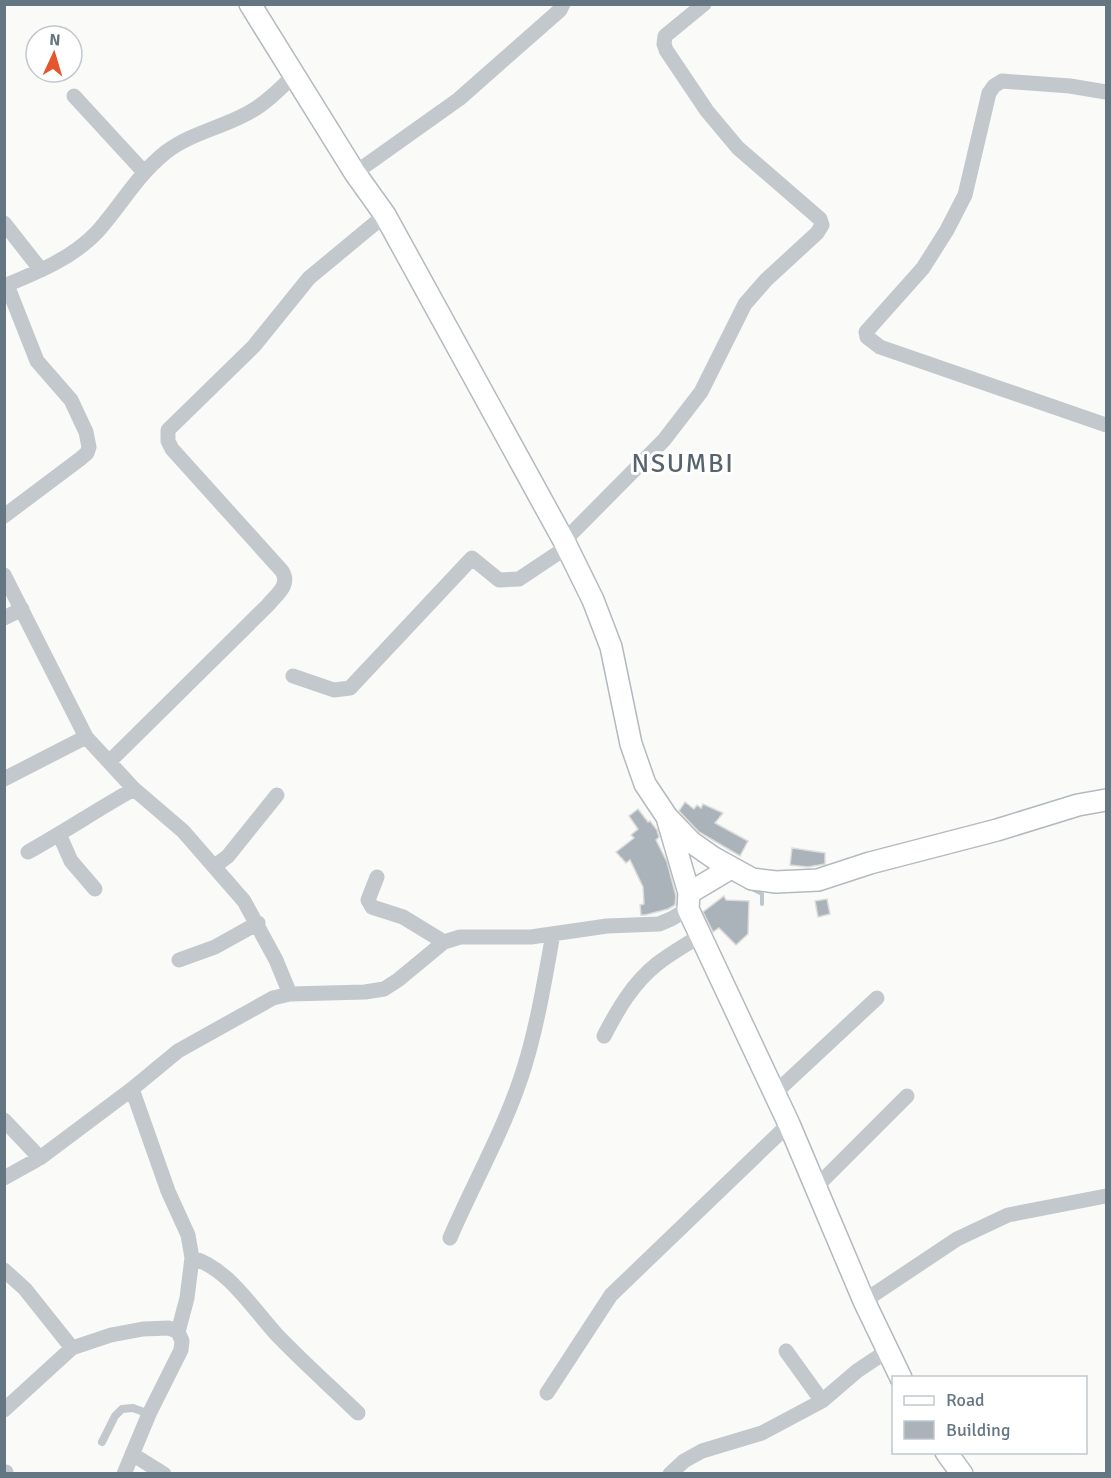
<svg xmlns="http://www.w3.org/2000/svg" width="1111" height="1478" viewBox="0 0 1111 1478" font-family="Signika,sans-serif">
	<style>
		.lines { fill: none; stroke-linecap: round; stroke-linejoin: round }
		.stream { stroke: #bbc7cb; stroke-width: 4 }
		.building { fill: #aab3b9; stroke: #dcdcda; stroke-width: 1.5 }
		.secondary-casing { stroke: #b3babf; stroke-width: 24 }
		.lane { stroke: #c3c8cc; stroke-width: 8 }
		.street { stroke: #c3c8cc; stroke-width: 15 }
		.secondary { stroke: #fff; stroke-width: 21 }
		.labels { text-anchor: middle; stroke-width: 6; stroke-linejoin: round; paint-order: stroke }
		.quarter-label { font-size: 26px; letter-spacing: 1.5px; fill: #57646e; stroke: #fff }
	</style>
	<rect width="100%" height="100%" fill="#fafaf8"/>
	<g class="lines">
		<path class="stream" d="M752,889L762,894V904"/>
	</g>
	<path class="building" d="M685,802L694,809L697,805L701,808L703,804L723,813L715,823L748,841L740,856L699,832L679,811Z
		M638,809L648,822L650,821L657,830L659,837L656,840L667,862L676,896L675,905L668,909L645,915H641L640,905L644,904L643,887L630,860L626,863L616,852L634,838L631,835L638,829L629,816Z
		M792,848L825,853V864L808,867L790,865Z
		M724,896L726,900L749,901L748,934L736,945L719,928L713,932L703,912Z
		M827,899L830,914L818,917L815,901Z"/>
	<g class="lines">
		<g class="secondary-casing">
			<path id="secondary" d="M250,4L355,173L385,215L564,541L593,600L611,647L631,744L645,784L667,817L691,842L714,858L752,879L776,882L818,880L870,863L997,830L1078,805L1106,800
				M668,821L689,893L688,909L789,1124L864,1301L901,1378
				M689,893L731,868
				M946,1452L962,1474"/>
		</g>
		<path class="lane" d="M102,1442L115,1416L122,1409L133,1408L149,1414"/>
		<path class="street" d="M1106,92L1070,86L1002,81L994,86L989,93L965,195L947,230L923,268L866,332L867,337L880,347L1106,425
			M74,96L143,171
			M355,173L459,99L560,10L563,4
			M4,223L41,270
			M4,286C38,272 73,258 98,231C122,204 137,175 166,152C191,133 221,128 248,113C265,104 280,89 293,76
			M4,516L80,459L87,453L89,447L86,432L71,400L37,361L7,285
			M564,541L664,440L701,392L745,304L766,280L817,233L822,225L820,219L738,148L707,111L666,50L664,44L665,36L704,4
			M4,575L86,737L134,789L183,831L244,901L276,960L290,994
			M4,618L22,609
			M293,676L334,690L350,688L472,558L499,580L519,579L567,547
			M109,762L268,605C276,595 291,585 282,571L172,449L168,441V430L254,346L309,278L385,215
			M4,779L86,737
			M59,834L71,861L95,889
			M28,852C64,832 98,809 134,789
			M215,866L228,856L277,795
			M377,877L368,900L372,907L403,917L444,942
			M179,960L215,947L258,923
			M604,1036C618,1009 633,983 657,964C671,953 686,945 701,935
			M132,1089L168,1191L188,1235L192,1258L187,1298L178,1332
			M775,1093L877,998
			M4,1120L40,1158
			M4,1178L40,1158L132,1089L178,1051L273,998L290,994L365,992L384,989L398,980L444,942L460,937H531L607,926L659,924L671,919L688,909
			M816,1187L907,1096
			M450,1238C475,1180 507,1125 525,1065C538,1022 545,978 553,934
			M192,1258C227,1267 253,1309 277,1335C303,1362 331,1387 358,1413
			M4,1270L25,1289L72,1348
			M864,1301L957,1239L1008,1215L1106,1196
			M786,1351L822,1401
			M547,1393L611,1295L789,1124
			M4,1410L72,1348L111,1335L143,1329L169,1328L178,1332L182,1341L181,1350L149,1414L124,1474
			M132,1454L164,1474
			M5,1474L6,1472
			M670,1474L684,1461L702,1451L762,1433L822,1401L857,1371L887,1351"/>
		<use href="#secondary" class="secondary"/>
	</g>
	<g class="labels">
		<g class="quarter-label">
			<text x="683" y="472">NSUMBI</text>
		</g>
	</g>
	<rect width="1111" height="1478" fill="none" stroke="#657683" stroke-width="12"/>
	<rect x="892" y="1376" width="195" height="78" fill="#ffffff" stroke="#c1c8cd" stroke-width="1.5"/>
	<rect x="904" y="1396" width="30" height="9" fill="#ffffff" stroke="#c1c8cd" stroke-width="1.5"/>
	<text x="946" y="1406" font-size="18" fill="#657683">Road</text>
	<rect x="904" y="1421" width="30" height="18" fill="#aab3b9" stroke="#c1c8cd" stroke-width="1.5"/>
	<text x="946" y="1436" font-size="18" fill="#657683">Building</text>
	<g transform="translate(54 54) rotate(4)"><circle r="28" fill="#ffffff" stroke="#c1c8cd" stroke-width="1.5"/>
	<path d="M0-4.5L10 22L0 15L-10 22Z" fill="#e4572e"/>
	<text y="-9" font-size="16" font-weight="bold" text-anchor="middle" fill="#657683">N</text>
	</g>
</svg>
